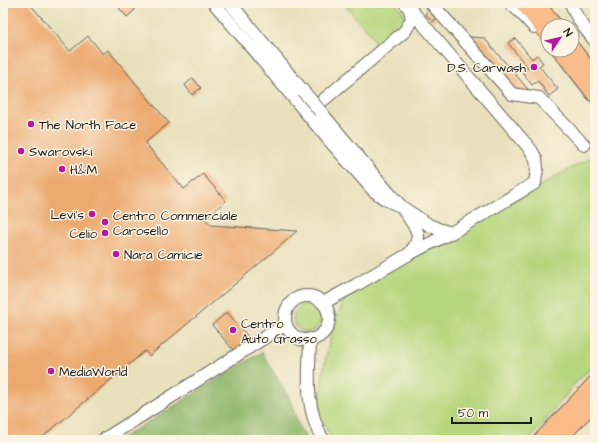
<svg xmlns="http://www.w3.org/2000/svg" width="598" height="443" viewBox="0 0 598 443" font-family="'Architects Daughter',sans-serif">
	<style>
		.green { fill: #b6d67d; stroke: #69794c }
		.forest { fill: #90b76c; stroke: #566a44 }
		.building { fill: #ecaa71 }
		.lines { fill: none; stroke-linecap: round; stroke-linejoin: round }
		.minor-casing { stroke: #636154; stroke-width: 14 }
		.major-casing { stroke: #636154; stroke-width: 17 }
		.minor { stroke: #fff; stroke-width: 12 }
		.major { stroke: #f9bc8a; stroke-width: 15 }
		.minor-bridge-casing { stroke: #636154; stroke-width: 14; stroke-linecap: butt }
		.minor-bridge { stroke: #fff; stroke-width: 12 }
		.poi-dot { fill: #b5179e; stroke: #fcf5e5; stroke-width: 1.5 }
		.labels { text-anchor: middle; stroke-width: 3; stroke-linejoin: round; paint-order: stroke }
		.poi-label { font-size: 13px; fill: #1c1c1c; stroke: #fcf5e5; text-anchor: start }
	</style>
	<rect width="100%" height="100%" fill="#fcf5e5"/>
	<filter id="ink" filterUnits="userSpaceOnUse"><feTurbulence type="fractalNoise" baseFrequency=".025" numOctaves="2"/><feDisplacementMap in="SourceGraphic" scale="8" xChannelSelector="R" yChannelSelector="G"/><feConvolveMatrix kernelMatrix="1 2 1 2 8 2 1 2 1" color-interpolation-filters="sRGB"/></filter>
	<filter id="wash" filterUnits="userSpaceOnUse"><feTurbulence type="fractalNoise" baseFrequency=".012" numOctaves="4" result="noise"/><feDisplacementMap in="SourceGraphic" scale="16" xChannelSelector="R" yChannelSelector="G"/><feGaussianBlur stdDeviation="0.9" result="paint"/><feColorMatrix in="noise" values="0 0 0 0 0 0 0 0 0 0 0 0 0 0 0 0 0 1.4 0 .05"/><feComposite in="paint" operator="in"/></filter>
	<g filter="url(#wash)">
		<rect width="100%" height="100%" fill="#e8e0bb"/>
		<path class="green" d="M343,3H395C404,12 407,15 404,27L356,69L354,66L374,49L375,44L372,36Z
			M595,155V365L577,381L539,428L528,440H332L319,414L322,377L332,329L347,293Z
			M293 318a14 14 0 1 1 28 0a14 14 0 1 1-28 0Z"/>
		<path class="forest" d="M262,352L289,398L300,429L308,440H119Z"/>
		<g id="blocks">
			<path class="building" d="M3,3H29L70,51L88,36L103,54L108,50L169,123L145,143L184,189L203,174L226,201L205,218L211,225L297,231L272,253L149,356L145,351L39,440H3Z
				M125,3H129L135,10L127,17L119,8Z
				M428,10L436,19L433,22L425,14Z
				M470,37L484,38L533,95L525,101L510,100L463,44Z
				M515,38L532,59L537,55L543,63L539,66L558,89L549,96L538,81L532,85L523,73L528,68L508,43Z
				M193,78L201,88L192,95L185,85Z
				M227,312L250,339L235,352L212,325Z"/>
		</g>
	</g>
	<g filter="url(#ink)">
		<use href="#blocks" fill-opacity="0" stroke="#636154" stroke-width="1"/>
		<g class="lines">
			<g class="minor-casing">
				<path id="minor" d="M214,3L329,140L374,191L385,199L402,207L415,227L418,234V237L416,244L410,253
					M230,3L303,91
					M431,3L512,94L539,98L584,145
					M510,3L519,11L534,27
					M571,3C576,19 585,28 595,41
					M320,111L388,192L402,207L429,225L438,229L451,233
					M308,113L405,31L412,19L410,9
					M285 318a22 22 0 1 1 44 0a22 22 0 1 1-44 0Z
					M323,303L356,285L409,254L451,233L535,183L537,168L536,159L531,150L405,3
					M310,339C309,376 304,406 323,440
					M103,440L286,324"/>
			</g>
			<g class="major-casing">
				<path id="major" d="M523,3L548,35
					M537,3L555,26
					M572,48L595,77
					M560,50L595,95
					M541,440L595,383
					M558,440L595,401"/>
			</g>
			<use href="#minor" class="minor"/>
			<use href="#major" class="major"/>
			<g class="minor-bridge-casing">
				<path id="minor-bridge" d="M303,91L320,111"/>
			</g>
			<use href="#minor-bridge" class="minor-bridge"/>
		</g>
	</g>
	<g class="poi-dot">
		<circle cx="534" cy="67" r="4"/>
		<circle cx="31" cy="124" r="4"/>
		<circle cx="21" cy="151" r="4"/>
		<circle cx="62" cy="169" r="4"/>
		<circle cx="92" cy="214" r="4"/>
		<circle cx="105" cy="222" r="4"/>
		<circle cx="105" cy="233" r="4"/>
		<circle cx="116" cy="254" r="4"/>
		<circle cx="233" cy="330" r="4"/>
		<circle cx="51" cy="371" r="4"/>
	</g>
	<g class="labels">
		<g class="poi-label">
			<text x="526" y="72" text-anchor="end">D.S. Carwash</text>
			<text x="39" y="129">The North Face</text>
			<text x="29" y="156">Swarovski</text>
			<text x="70" y="174">H&amp;M</text>
			<text x="84" y="219" text-anchor="end">Levi's</text>
			<text x="113" y="220">Centro Commerciale<tspan x="113" dy="15">Carosello</tspan></text>
			<text x="97" y="238" text-anchor="end">Celio</text>
			<text x="124" y="259">Nara Camicie</text>
			<text x="241" y="328">Centro<tspan x="241" dy="15">Auto Grasso</tspan></text>
			<text x="59" y="376">MediaWorld</text>
		</g>
	</g>
	<rect width="598" height="443" fill="none" stroke="#fcf5e5" stroke-width="16"/>
	<g transform="translate(560 38) rotate(55)"><circle r="19" fill="#fcf5e5" stroke="#a29e95"/>
	<path d="M0-3L7 15L0 10L-7 15Z" fill="#b5179e"/>
	<text y="-6" font-size="11" font-weight="bold" text-anchor="middle" fill="#1c1c1c">N</text>
	</g>
	<path d="M452 417v6h79v-6" fill="none" stroke="#1c1c1c" stroke-width="2"/>
	<text x="458" y="417" font-size="12" fill="#1c1c1c" stroke="#fcf5e5" stroke-width="3" paint-order="stroke">50 m</text>
</svg>
